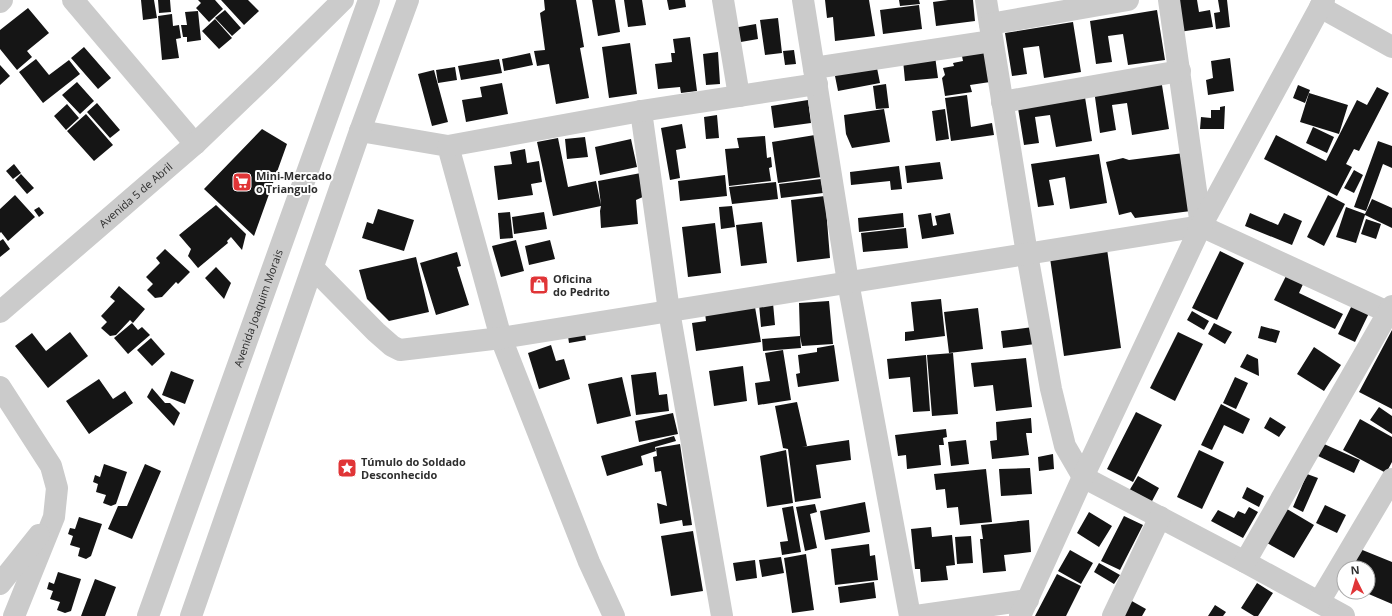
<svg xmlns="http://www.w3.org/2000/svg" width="1392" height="616" viewBox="0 0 1392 616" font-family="'Open Sans',sans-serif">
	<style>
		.building { fill: #151515 }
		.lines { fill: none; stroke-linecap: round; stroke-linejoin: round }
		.minor { stroke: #cbcbcb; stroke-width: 22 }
		.labels { text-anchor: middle; stroke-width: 4; stroke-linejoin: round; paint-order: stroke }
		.poi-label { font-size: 11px; font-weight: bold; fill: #2e2e2e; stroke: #fff; text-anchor: start }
		.street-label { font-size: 11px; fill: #2e2e2e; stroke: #fff }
	</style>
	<rect width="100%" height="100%" fill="#fff"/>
	<path class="building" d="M141,0H154L157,18L143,20Z
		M158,0H170L171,12L159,13Z
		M198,0H215L223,9L209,22L196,8L201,3Z
		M221,0H248L259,11L244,25Z
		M544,0H576L584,47L580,48L589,98L556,104L549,64L537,66L534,51L545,50L540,13L545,10Z
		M592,0H615L620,32L598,36Z
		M624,0H642L646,25L628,27Z
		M667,0H685L686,7L669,10Z
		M825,0H869L875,36L835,41L833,17L827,18Z
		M899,0H919L920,4L900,6Z
		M948,0H973L975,21L936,26L933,2Z
		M1175,0H1197L1199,12L1210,10L1213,27L1179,32Z
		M1218,0H1227L1230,27L1216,29L1214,13L1220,12Z
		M919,5L922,29L883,34L880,10Z
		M28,8L49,33L27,51L32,57L17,70L0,49V30Z
		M225,10L241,28L232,36L215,18Z
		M1157,10L1165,60L1128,65L1123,34L1108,36L1112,62L1096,64L1090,21Z
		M198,11L201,40L187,42V37H183L181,25H187L185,12Z
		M172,14L173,26L179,25L181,38L176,39L179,58L162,60L158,16Z
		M778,18L782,53L765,55L760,20Z
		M215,19L232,38L219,49L202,31Z
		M1073,22L1081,72L1044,78L1039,46L1023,48L1027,74L1012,76L1005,33Z
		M756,24L758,39L735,43L733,28Z
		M690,37L697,91L681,93L680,87L658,89L655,64L672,62L671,53H675L673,39Z
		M630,43L637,94L609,98L602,47Z
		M84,47L111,78L98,89L71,58Z
		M984,48L990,82L970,85L972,92L945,96L942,78L945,75L943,68L954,66L953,63L963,61L961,51Z
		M794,50L796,64L785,65L783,51Z
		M718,52L720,84L706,85L703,54Z
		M530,53L533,65L504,71L502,59Z
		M935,56L938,78L905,81L903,60Z
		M1230,58L1234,91L1208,95L1206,80L1213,78L1211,61Z
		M36,59L49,75L69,60L80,74L43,103L19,72Z
		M499,59L502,73L461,80L458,66Z
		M876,63L880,83L838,91L834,71Z
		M0,65L10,76L0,85Z
		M455,67L457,80L438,83L436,70Z
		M434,70L448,122L432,126L418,74Z
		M1161,79L1169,129L1132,135L1127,103L1112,105L1116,130L1100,133L1094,90Z
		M77,82L94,101L80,114L62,95Z
		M502,83L508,114L466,122L462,100L482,97L480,87Z
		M886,84L889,108L876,109L873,86Z
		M1298,85L1310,90L1305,103L1293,98Z
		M1377,87L1389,93L1359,151L1354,149L1346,164L1352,167L1337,196L1264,159L1276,135L1326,161L1357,100L1367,105Z
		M1084,91L1092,141L1056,147L1050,115L1035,117L1039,143L1024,145L1017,102Z
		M1309,93L1348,105L1339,134L1300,122Z
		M967,95L971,127L992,123L994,135L951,141L945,98Z
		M808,100L811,123L774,128L771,106Z
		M97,103L120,130L110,138L87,112Z
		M67,104L79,118L66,130L54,116Z
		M1225,106L1224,129H1200L1201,117L1211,118V110H1220V107Z
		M884,109L890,142L852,148L846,134L844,115Z
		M945,109L949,139L936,141L932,111Z
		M86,114L113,145L94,161L67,131Z
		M717,115L719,138L706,139L704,117Z
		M682,124L686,148L676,150L680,178L670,180L661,128Z
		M1313,127L1334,137L1327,153L1306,143Z
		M262,129L287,144L254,236L204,189Z
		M815,135L822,177L778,183L772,142Z
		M765,136L767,158L771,157L772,167L769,168L771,181L729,186L725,149L739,148L737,138Z
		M585,137L588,157L567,159L565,139Z
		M558,138L568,187L596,181L601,205L598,181L641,173L645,196L636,200L638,224L601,228L600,211L601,206L553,216L537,142Z
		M631,139L637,167L600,175L595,147Z
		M1378,141L1392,146V168L1383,164L1366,211L1354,207Z
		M525,149L527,163L539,161L542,182L531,184L533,195L498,200L494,166L512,164L510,152Z
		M1184,153L1191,211L1135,218L1131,212L1119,215L1106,162L1123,158L1129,160Z
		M1099,154L1107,203L1070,209L1065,177L1049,180L1054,205L1038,207L1031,164Z
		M940,162L943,179L907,183L905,166Z
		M14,164L21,173L13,179L6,171Z
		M899,166L902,189L891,190L890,181L851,185L850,172Z
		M1354,170L1363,175L1354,193L1344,188Z
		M21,174L34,188L27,194L15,180Z
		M725,175L727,196L680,201L678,181Z
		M821,179L823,193L781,198L779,184Z
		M776,182L778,199L732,204L729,187Z
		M15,195L35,217L8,241L1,232L0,233V209Z
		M1328,195L1345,204L1324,246L1307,237Z
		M825,196L830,258L797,262L791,200Z
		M1372,199L1392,208V228L1365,215L1356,243L1336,237L1346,207L1365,214Z
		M216,205L246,234L242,250L231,237L227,241L228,243L198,268L188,256L191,249L179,235Z
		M732,206L735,227L721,229L719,207Z
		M39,207L44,213L39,217L34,210Z
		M378,209L414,220L404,251L362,238L367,222L373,224Z
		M510,212L513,238L500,239L498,213Z
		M544,212L547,229L514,234L512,217Z
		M903,213L904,227L859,232L858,218Z
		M931,213L933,226L937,225L935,216L950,213L954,234L922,239L918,215Z
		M1250,213L1278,225L1284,213L1302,221L1292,245L1245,226Z
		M1366,219L1381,224L1376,239L1361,234Z
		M762,222L767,263L741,266L736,225Z
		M715,223L721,273L688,277L682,227Z
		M906,228L908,248L863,252L861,233Z
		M3,239L10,249L0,257V241Z
		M516,240L524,271L501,277L492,246Z
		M550,240L555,259L529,265L525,246Z
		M165,249L190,272L178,284L176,282L162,297L155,298L147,290L153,284L146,277L160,263L156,258Z
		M1107,249L1121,348L1064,356L1050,258Z
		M1220,251L1244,263L1217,320L1192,308Z
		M457,252L461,266L457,267L469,305L436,315L420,263Z
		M416,257L429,312L389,321L367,299L359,270Z
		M216,267L231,283L224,299L205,278Z
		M1287,274L1304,282L1299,293L1343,314L1335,329L1274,300Z
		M119,286L145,309L133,323L130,320L116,335L110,336L101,328L107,322L101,316L115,301L110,297Z
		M941,299L945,336L905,341V332L914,331L911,302Z
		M829,301L833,344L802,346L800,336L801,348L763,351L762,339L800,336L799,303Z
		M773,303L775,325L761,327L759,304Z
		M1353,303L1370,311L1355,342L1338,334Z
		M755,307L761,342L696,351L692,323L706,321L705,313Z
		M978,308L983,349L949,353L944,312Z
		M1192,311L1209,321L1204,330L1187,320Z
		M132,323L138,330L142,327L150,335L128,354L114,338Z
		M1214,323L1232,332L1225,344L1208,334Z
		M1261,326L1280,331L1276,343L1258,338Z
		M1033,327L1035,344L1003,348L1001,331Z
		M584,328L586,340L569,343L567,330Z
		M1392,330V409L1359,392Z
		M70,332L88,356L48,388L15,346L32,333L46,351Z
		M1178,332L1203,344L1175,401L1150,388Z
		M151,338L165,354L152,366L137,350Z
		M551,345L556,361L564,359L570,379L539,389L528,353Z
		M834,345L839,381L798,387L796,374L800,373L798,355L817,352V348Z
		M1314,347L1341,365L1324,391L1297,374Z
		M783,350L791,400L758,405L755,383L770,381L765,353Z
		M953,353L958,414L932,416L927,355Z
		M1247,354L1258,359L1259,376L1240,367Z
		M926,355L930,411L913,412L910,377L889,379L887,359Z
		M1026,358L1032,407L996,411L993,385L974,387L971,363Z
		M743,366L747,401L714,406L709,371Z
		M171,371L194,380L185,404L162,395Z
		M656,372L659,395L667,394L669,411L636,415L631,375Z
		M622,377L631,416L597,424L588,384Z
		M1235,377L1248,383L1236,409L1223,403Z
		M99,379L113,399L125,391L133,403L89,434L66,401Z
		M152,388L165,403H170L180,413L174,426L147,397Z
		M797,402L807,446L802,447L849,440L851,460L816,465L821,498L795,502L788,449L783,448L775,406Z
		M1221,404L1250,419L1243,434L1224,425L1212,450L1201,445Z
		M1379,407L1392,416V434L1370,420Z
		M1136,412L1162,425L1133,482L1107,469Z
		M673,413L678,434L639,442L635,421Z
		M1270,417L1286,427L1279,437L1264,428Z
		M1031,418L1032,433H1026L1029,455L992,459L990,441L997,440L996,422Z
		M1360,419L1392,437V462L1386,473L1343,450Z
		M946,429L947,437L943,438L944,445H939L941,465L907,469L906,455L898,456L895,435Z
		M674,436L676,441L655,447L656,451L641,456L643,465L607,476L601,456Z
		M966,440L969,464L951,466L948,442Z
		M680,444L692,525L683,526L682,520L660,524L657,503L667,506L661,471L655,472L653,457L657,456L656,448Z
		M1324,444L1360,460L1354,473L1318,456Z
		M786,450L793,503L767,507L760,456Z
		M1199,450L1224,462L1202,509L1177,497Z
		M1053,454L1054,469L1039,471L1038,457Z
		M104,464L127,472L116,504L111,506L103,503L106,495L96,492L98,484L93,482L95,475L100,477Z
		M145,464L161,471L132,539L108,529L118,506H127Z
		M1030,468L1032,494L1001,496L999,469Z
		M986,469L992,522L960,525L958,507L947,508L945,489L936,490L934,474Z
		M1307,474L1318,478L1303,512L1293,507Z
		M1138,476L1159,488L1151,503L1129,491Z
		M1247,487L1264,496L1259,507L1242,498Z
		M865,502L870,532L825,540L820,511Z
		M815,504L817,512L810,514L817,548L805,551L796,507Z
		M1325,505L1346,515L1337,533L1316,523Z
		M793,506L801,552L782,555L780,542L788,541L782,508Z
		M1249,507L1258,512L1243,538L1211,521L1218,510L1234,518L1238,511L1245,514Z
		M1287,509L1314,525L1294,558L1267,543Z
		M1089,512L1112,526L1099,547L1077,533Z
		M1124,516L1143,525L1120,570L1101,561Z
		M79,517L102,524L91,556L86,559L78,556L80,548L70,545L73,536L68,534L70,528L75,529Z
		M1029,520L1031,552L1004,555L1006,571L983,573L980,539H983L981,525Z
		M931,527L932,537L952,535L955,565L946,566L948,580L921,582L920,569H915L911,529Z
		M693,531L703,591L671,596L661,536Z
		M971,536L973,563L957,564L955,537Z
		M869,544L870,556L875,555L878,580L835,585L831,549Z
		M1360,549L1392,562V604L1364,592H1368V568H1352Z
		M1070,550L1093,563L1081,584L1058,571Z
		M806,554L814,610L792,613L784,558Z
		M781,557L784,573L762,577L759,560Z
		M755,560L757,578L736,581L733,563Z
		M1099,563L1120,575L1114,584L1094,572Z
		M58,572L81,579L71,611L65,613L57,610L60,602L50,599L53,591L47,589L49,582L54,584Z
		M1057,574L1081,586L1066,616H1035Z
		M95,579L116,587L105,616H81Z
		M874,582L876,598L840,603L838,587Z
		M1257,583L1273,593L1258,616H1254L1241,608Z
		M1130,600L1146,609L1142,616H1120Z
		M1215,605L1226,612L1223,616H1208Z"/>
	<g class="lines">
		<g class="minor">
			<path d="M73,0L195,144"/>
			<path d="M723,0L739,96"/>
			<path d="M803,0L848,282L910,616"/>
			<path d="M986,0L1027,254L1051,389L1065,446L1083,477L1245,562L1344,616"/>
			<path d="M1169,0L1201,226"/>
			<path d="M0,2L2,0"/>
			<path d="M1320,7L1392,47"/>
			<path d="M990,24L1128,0"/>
			<path d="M814,68L992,41"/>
			<path d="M1002,102L1180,71"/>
			<path d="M641,111L669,311L722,616"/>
			<path d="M360,131L448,146L501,338L589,562L614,616"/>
			<path d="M448,146L641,111L817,84"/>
			<path d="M313,268L376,332L392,346L400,350L501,338L1201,226L1392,314"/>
			<path id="s1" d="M0,312L195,144L268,74L343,0"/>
			<path d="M0,387L51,466L57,488L54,517L14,616"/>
			<path d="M1245,562L1392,306"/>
			<path d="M0,584L39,535"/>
			<path d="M1319,602L1392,479"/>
			<path id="s2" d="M148,616L369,0"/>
			<path d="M191,616L360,131L408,0"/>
			<path d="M916,616L1028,600"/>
			<path d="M1020,616L1083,477L1201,226L1324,0"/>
			<path d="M1113,616L1160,517"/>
		</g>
	</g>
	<defs>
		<g id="supermarket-square" transform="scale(1)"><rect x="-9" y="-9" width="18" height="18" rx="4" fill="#e03537" stroke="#fff"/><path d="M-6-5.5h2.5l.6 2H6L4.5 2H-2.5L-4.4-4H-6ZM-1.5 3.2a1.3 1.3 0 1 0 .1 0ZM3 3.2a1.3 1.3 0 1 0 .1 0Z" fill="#fff"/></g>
		<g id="shop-square" transform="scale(1)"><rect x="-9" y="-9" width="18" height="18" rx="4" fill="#e03537" stroke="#fff"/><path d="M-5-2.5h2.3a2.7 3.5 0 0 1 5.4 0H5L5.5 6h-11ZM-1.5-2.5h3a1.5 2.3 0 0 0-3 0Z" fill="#fff"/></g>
		<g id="sight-square" transform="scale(1)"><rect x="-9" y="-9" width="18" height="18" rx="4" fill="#e03537" stroke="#fff"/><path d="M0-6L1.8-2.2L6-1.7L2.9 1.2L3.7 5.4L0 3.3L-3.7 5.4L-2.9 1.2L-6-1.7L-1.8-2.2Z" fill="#fff"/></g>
	</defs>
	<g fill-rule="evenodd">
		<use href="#supermarket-square" x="242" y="182"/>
		<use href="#shop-square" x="539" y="285"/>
		<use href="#sight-square" x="347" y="468"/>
	</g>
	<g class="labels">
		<g class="poi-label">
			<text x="256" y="180">Mini-Mercado<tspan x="256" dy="13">o Triangulo</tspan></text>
			<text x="553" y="283">Oficina<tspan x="553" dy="13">do Pedrito</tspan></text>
			<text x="361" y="466">Túmulo do Soldado<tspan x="361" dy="13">Desconhecido</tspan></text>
		</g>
		<g class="street-label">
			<text dy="4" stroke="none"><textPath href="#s1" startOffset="179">Avenida 5 de Abril</textPath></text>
			<text dy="4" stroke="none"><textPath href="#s2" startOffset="327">Avenida Joaquim Morais</textPath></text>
		</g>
	</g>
	<g transform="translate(1356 580) rotate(355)"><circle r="19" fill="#ffffff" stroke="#ababab"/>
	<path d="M0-3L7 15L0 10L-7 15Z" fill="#e03537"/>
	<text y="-6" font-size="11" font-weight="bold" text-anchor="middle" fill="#2e2e2e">N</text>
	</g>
</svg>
